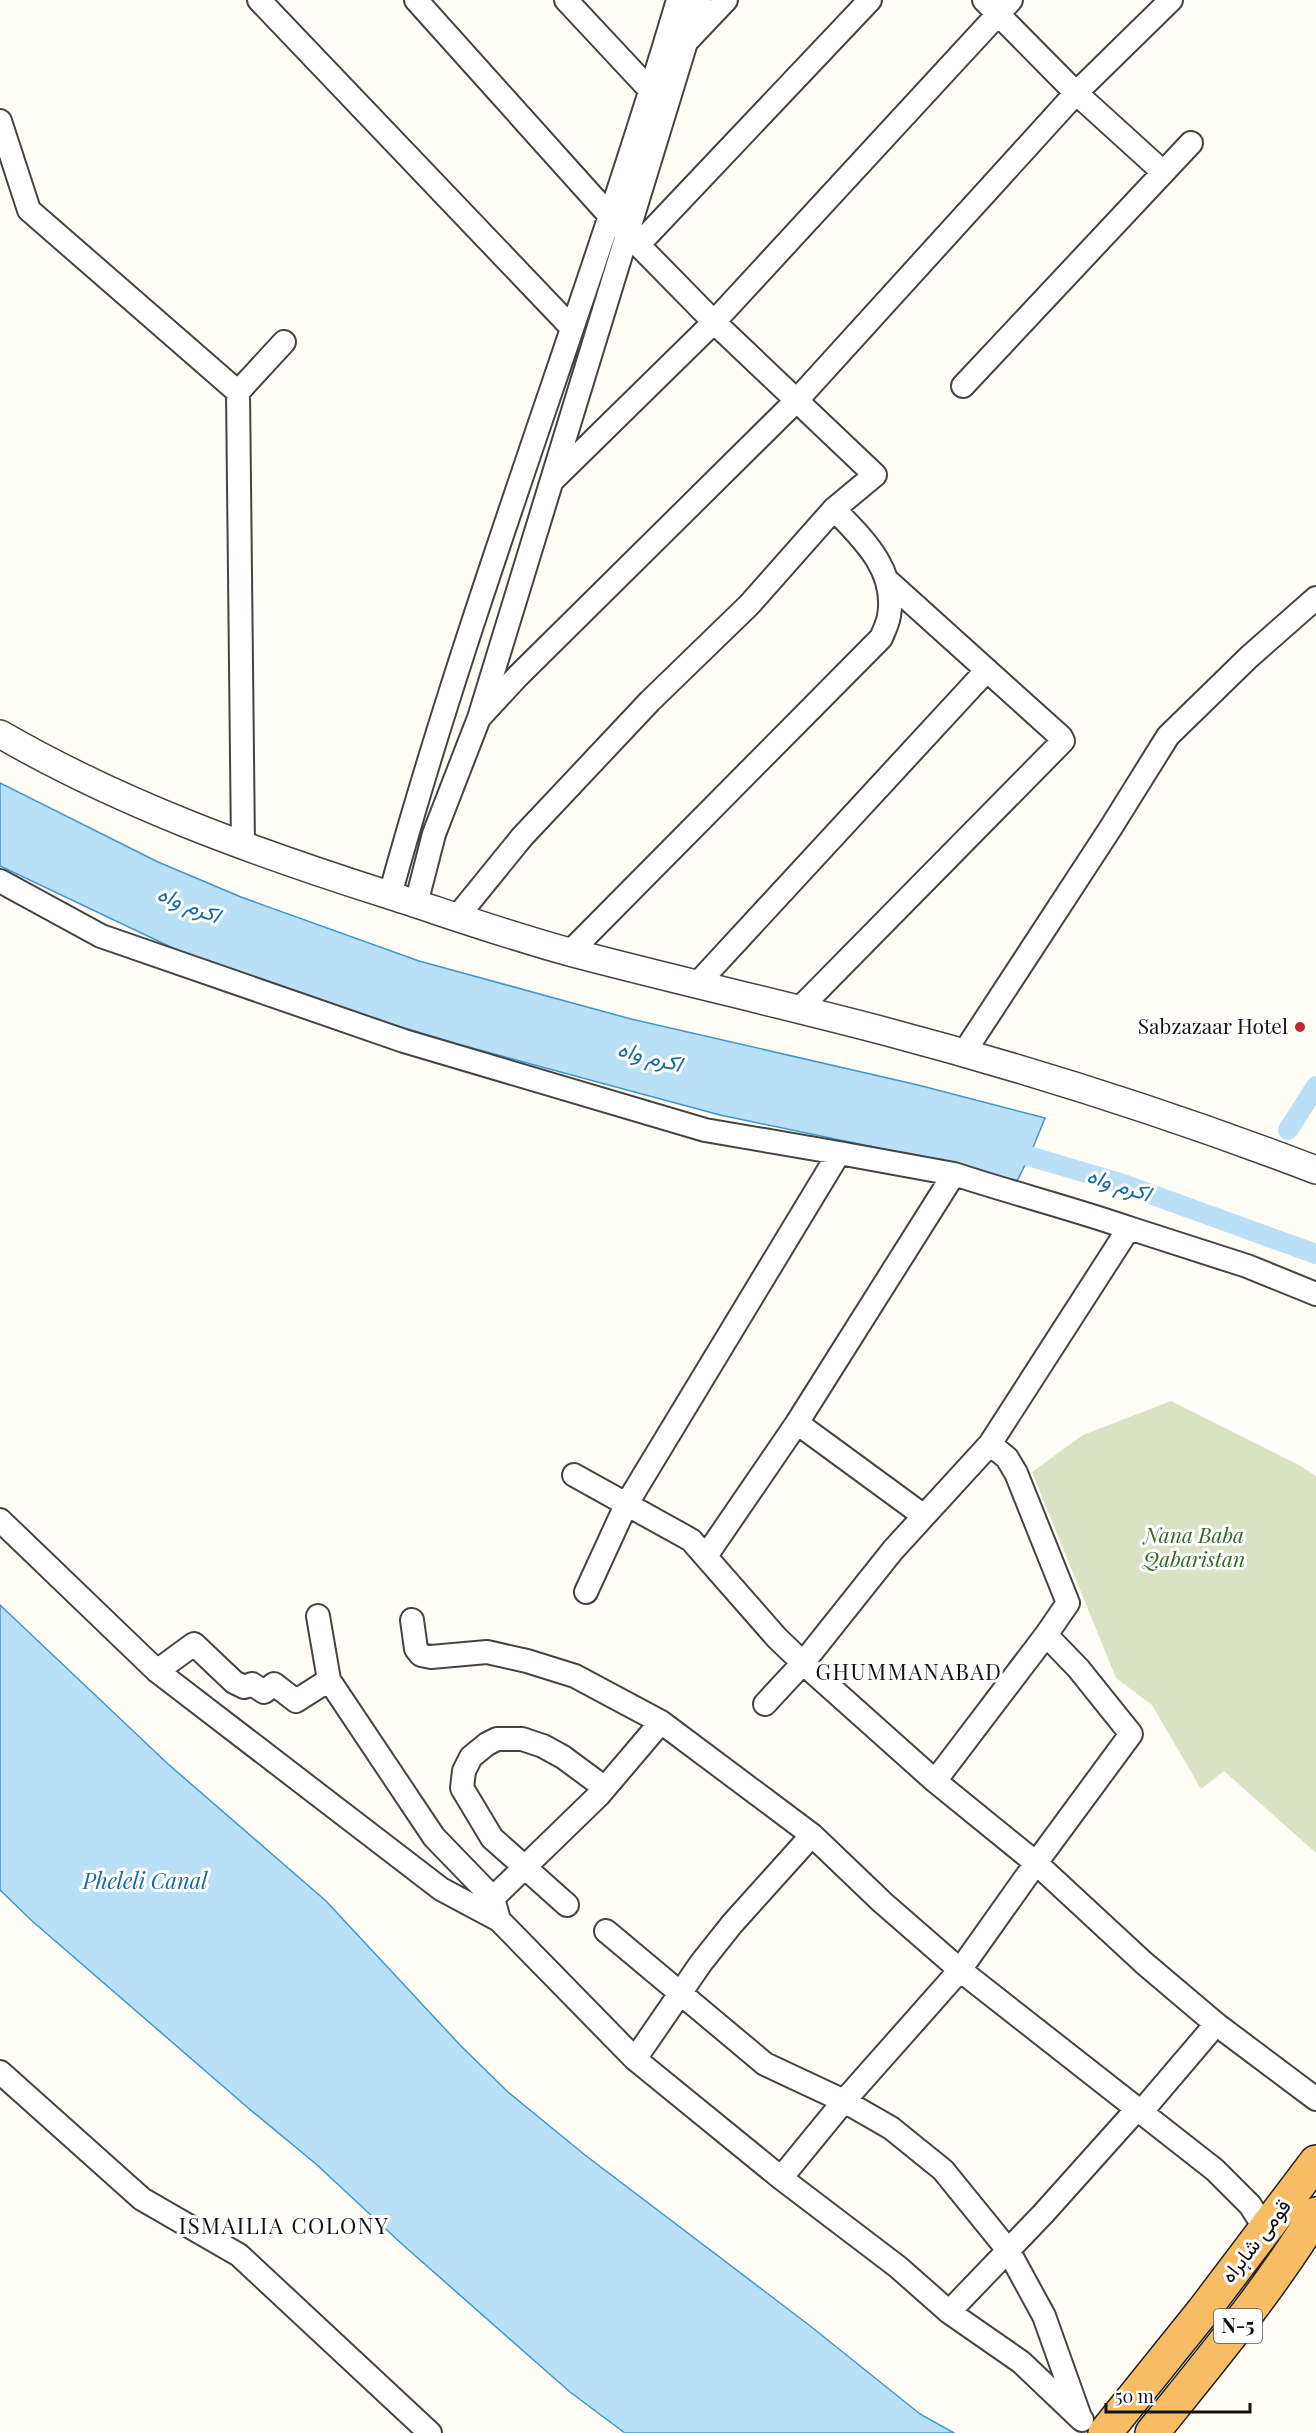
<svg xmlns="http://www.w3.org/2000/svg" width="1316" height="2433" viewBox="0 0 1316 2433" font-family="'Playfair Display',Vazirmatn,serif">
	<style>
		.cemetery { fill: #d9e3c4 }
		.water { fill: #b9e0f7; stroke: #3f96cf; stroke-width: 1.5 }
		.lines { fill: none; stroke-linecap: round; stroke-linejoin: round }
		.canal { stroke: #b9e0f7; stroke-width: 20 }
		.minor-casing { stroke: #444; stroke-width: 26 }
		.tertiary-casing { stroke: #444; stroke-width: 30 }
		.trunk-casing { stroke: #222; stroke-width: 36 }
		.minor { stroke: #fff; stroke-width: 22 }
		.tertiary { stroke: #fff; stroke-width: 27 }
		.trunk { stroke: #f7bc64; stroke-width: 33 }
		.poi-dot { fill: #c4262e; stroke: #fff; stroke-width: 2 }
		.labels { text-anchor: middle; stroke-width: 6; stroke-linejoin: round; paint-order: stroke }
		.shield { fill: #fff; stroke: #585858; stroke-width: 1.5 }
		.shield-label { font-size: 20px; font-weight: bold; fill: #111 }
		.poi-label { font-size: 21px; fill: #111; stroke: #fff; text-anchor: end }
		.park-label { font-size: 21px; font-style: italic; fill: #2f6b1f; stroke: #fff }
		.street-label { font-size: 21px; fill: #111; stroke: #fff }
		.water-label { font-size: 22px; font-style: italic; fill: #1768a6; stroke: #fff }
		.neighbourhood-label { font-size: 22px; letter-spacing: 1.5px; fill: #111; stroke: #fff }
	</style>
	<rect width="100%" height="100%" fill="#fffdf5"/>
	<path class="cemetery" d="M1171,1401L1299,1465L1316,1476V1853L1224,1771L1201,1789L1152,1705L1116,1678L1032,1472L1083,1435Z"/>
	<path class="water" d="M0,783L158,862L241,897L419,961L631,1019L918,1085L1045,1118L1030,1155L1015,1185L912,1155L720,1115L590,1080L461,1045L295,995L175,949L0,866Z
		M0,1605L168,1764L326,1901L461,2046L508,2092L585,2155L809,2325L920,2414L954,2433H625L570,2392L403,2245L316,2164L247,2107L31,1920L0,1890Z"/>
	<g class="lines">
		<path class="canal" d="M1288,1130L1316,1086
			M1005,1149L1120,1183L1316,1254"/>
		<g class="minor-casing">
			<path id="minor" d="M259,0L572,328
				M416,0L610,216L714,322L875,475L834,509L749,605L650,701L522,837L457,917
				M566,0L651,91
				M984,0L1076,93L1163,172
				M688,40L726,0
				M0,121L29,210L238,392
				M639,244L870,0
				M963,386L1191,143
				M553,480L714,322L1011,0
				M479,718L517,677L797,400L1076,93L1171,0
				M243,847L238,392L284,342
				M0,881L101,936L404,1041L705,1130L839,1153
				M390,895C473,593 589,301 678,0
				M416,904L434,834L479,718L699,0
				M570,952L881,638C884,631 888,623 889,616C897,570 862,538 834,509
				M698,983L987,670
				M799,1009L1063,741L1061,737L889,582
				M963,1054L1110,829L1168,736L1249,657L1316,598
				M797,1423L924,1516
				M990,1444L1007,1458L1016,1473L1068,1603L1046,1635
				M574,1475L691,1540L777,1638L803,1663L935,1781L1036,1863L1144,1963L1216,2024L1316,2099
				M0,1520L157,1671L441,1889L499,1920
				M706,1556L797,1423L954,1174C1012,1193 1071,1208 1129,1228
				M586,1592L626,1505L839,1153L954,1174
				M318,1616L329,1680L434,1837L493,1898L499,1920L635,2059L781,2178L898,2267L949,2312L1021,2362L1082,2420
				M412,1620L416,1649L421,1655L431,1657L487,1652L527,1661L575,1676L661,1722
				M157,1671L194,1644L234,1682L244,1687L252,1684L264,1692L274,1684L296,1701L329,1680
				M765,1704L803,1663L893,1550L990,1444L1129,1228L1247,1266L1316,1294
				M493,1898L599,1795L661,1722L812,1835L882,1902L960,1970L1215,2170L1250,2205L1266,2230
				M567,1905L492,1838L462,1788L464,1771L471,1757L487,1744L497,1739H522L543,1746L563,1757L605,1788
				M606,1931L765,2064L844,2101L891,2128L943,2170L1008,2250L1044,2316L1080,2417
				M635,2059L701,1963L732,1924L812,1835
				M0,2072L142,2199L239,2255L430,2433
				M1142,2111L1216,2024
				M781,2178L844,2101L960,1970L1036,1863L1131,1734L1078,1668L1046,1635L935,1781
				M949,2312L1043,2214L1138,2108"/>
		</g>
		<g class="tertiary-casing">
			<path id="tertiary" d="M0,734C121,804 254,852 386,894C448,914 510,936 573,953C676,980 781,1004 884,1031C1031,1070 1175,1116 1316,1170"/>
		</g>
		<g class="trunk-casing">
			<path id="trunk" d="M1105,2433L1204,2310L1316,2162
				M1152,2433C1209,2362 1268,2292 1316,2214"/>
		</g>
		<use href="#minor" class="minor"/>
		<use href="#tertiary" class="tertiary"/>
		<use href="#trunk" class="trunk"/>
	</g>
	<circle class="poi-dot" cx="1300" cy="1027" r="6"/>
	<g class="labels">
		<rect class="shield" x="1214" y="2309" width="48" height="34" rx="4.5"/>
		<g class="shield-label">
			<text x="1238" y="2333">N-5</text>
		</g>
		<g class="poi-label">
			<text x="1288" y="1034">Sabzazaar Hotel</text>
		</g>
		<g class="park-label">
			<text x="1194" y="1543">Nana Baba<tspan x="1194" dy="24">Qabaristan</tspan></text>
		</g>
		<g class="street-label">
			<text transform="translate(1256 2241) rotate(-52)" y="7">قومی شاہراہ</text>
		</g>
		<g class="water-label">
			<text transform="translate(189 904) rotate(22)" y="8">اکرم واہ</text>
			<text transform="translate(650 1056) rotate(15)" y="8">اکرم واہ</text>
			<text transform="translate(1119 1184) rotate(18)" y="8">اکرم واہ</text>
			<text x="145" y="1889">Pheleli Canal</text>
		</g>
		<g class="neighbourhood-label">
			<text x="909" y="1680">GHUMMANABAD</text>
			<text x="284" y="2234">ISMAILIA COLONY</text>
		</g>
	</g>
	<path d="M1106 2403v9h144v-9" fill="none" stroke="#111111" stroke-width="3"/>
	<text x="1115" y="2403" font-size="18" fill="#111111" stroke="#ffffff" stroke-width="4.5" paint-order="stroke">50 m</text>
</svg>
